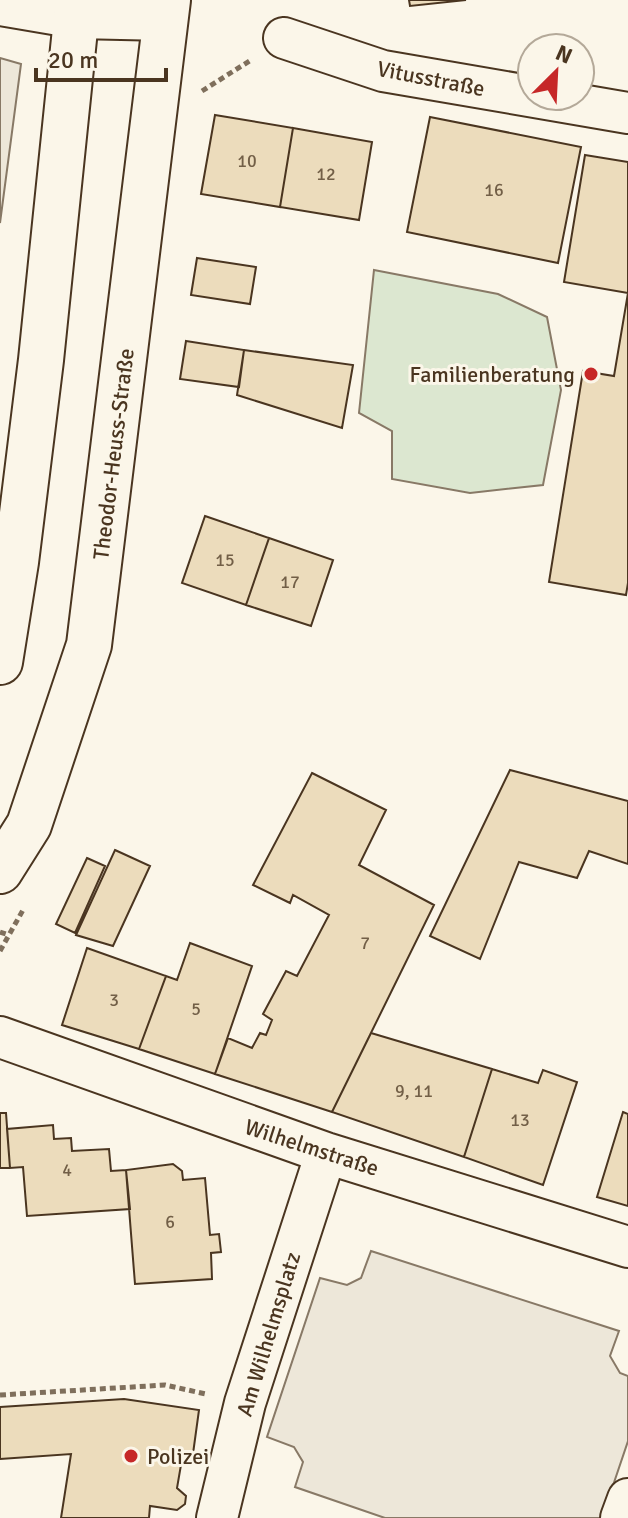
<svg xmlns="http://www.w3.org/2000/svg" width="628" height="1518" viewBox="0 0 628 1518" font-family="Signika,sans-serif">
	<style>
		.green { fill: #dce7d0; stroke: #887966; stroke-width: 2 }
		.parking { fill: #ede7d9; stroke: #887966; stroke-width: 2 }
		.building { fill: #ecdcbc; stroke: #4a3520; stroke-width: 2 }
		.lines { fill: none; stroke-linecap: round; stroke-linejoin: round }
		.street-casing { stroke: #4a3520; stroke-width: 44 }
		.secondary-casing { stroke: #4a3520; stroke-width: 48 }
		.path { stroke: #7f6f5c; stroke-width: 5; stroke-dasharray: 6 4; stroke-linecap: butt }
		.street { stroke: #fbf6e9; stroke-width: 40 }
		.secondary { stroke: #fbf6e9; stroke-width: 44 }
		.poi-dot { fill: #c62828; stroke: #fbf6e9; stroke-width: 3 }
		.labels { text-anchor: middle; stroke-width: 6; stroke-linejoin: round; paint-order: stroke }
		.number-label { font-size: 18px; fill: #725f47 }
		.street-label { font-size: 22px; fill: #4a3520; stroke: #fbf6e9 }
		.poi-label { font-size: 22px; fill: #4a3520; stroke: #fbf6e9; text-anchor: end }
	</style>
	<rect width="100%" height="100%" fill="#fbf6e9"/>
	<path class="green" d="M374,270L498,294L547,317L561,390L543,485L470,493L392,479V431L359,413Z"/>
	<path class="parking" d="M0,58L21,64L0,223Z
		M371,1251L619,1331L610,1356L620,1373L628,1376V1441L602,1518H385L295,1487L303,1462L294,1447L267,1437L320,1278L347,1285L361,1278Z"/>
	<path class="building" d="M409,0H466L410,6Z
		M215,115L293,128L280,207L201,194Z
		M430,117L581,147L558,263L407,232Z
		M293,128L372,142L359,220L280,207Z
		M585,155L628,162V583L626,595L549,582L583,371L614,376L628,293L564,282Z
		M197,258L256,267L250,304L191,295Z
		M186,341L244,350L239,387L180,379Z
		M244,350L353,365L342,428L237,395Z
		M205,516L269,538L246,605L182,583Z
		M269,538L333,560L311,626L246,605Z
		M510,770L628,801V864L589,851L577,878L519,862L480,959L430,936Z
		M312,773L386,810L359,865L434,905L332,1112L215,1074L228,1038L252,1048L260,1033L266,1035L272,1020L263,1014L286,971L297,976L329,915L293,895L290,903L253,885Z
		M115,850L150,866L113,946L76,935Z
		M87,858L105,866L75,933L56,924Z
		M190,943L252,966L215,1074L139,1049L166,976L177,980Z
		M87,948L166,976L139,1049L62,1025Z
		M371,1033L492,1069L464,1157L332,1112Z
		M492,1069L538,1083L543,1070L577,1082L543,1185L464,1157Z
		M623,1112L628,1114V1206L597,1197Z
		M0,1113H6L10,1168H0Z
		M53,1125L54,1139L71,1138L72,1151L109,1149L111,1171L126,1170L130,1209L27,1216L23,1167L10,1168L7,1129Z
		M173,1164L182,1171L183,1180L205,1178L210,1235L219,1234L221,1252L211,1253L212,1279L135,1284L126,1170Z
		M124,1399L199,1410L192,1461L182,1459L177,1488L186,1496L185,1504L177,1510L150,1506L149,1518H61L71,1454L0,1459V1407Z"/>
	<g class="lines">
		<g class="street-casing">
			<path id="street" d="M0,5L77,18L166,20
				M284,38L383,71L628,113
				M0,1037L326,1153L628,1247
				M217,1518L245,1403L326,1153
				M621,1518L628,1499"/>
		</g>
		<g class="secondary-casing">
			<path id="secondary" d="M0,662L16,562L41,360L78,0
				M0,871L29,825L89,645L168,0"/>
		</g>
		<path class="path" d="M202,91L251,60
			M0,932L9,935
			M0,951L23,910
			M0,1395L165,1385L206,1394"/>
		<use href="#street" class="street"/>
		<use href="#secondary" class="secondary"/>
	</g>
	<g class="poi-dot">
		<circle cx="591" cy="374" r="8"/>
		<circle cx="131" cy="1456" r="8"/>
	</g>
	<g class="labels">
		<g class="number-label">
			<text x="247" y="167">10</text>
			<text x="326" y="180">12</text>
			<text x="494" y="196">16</text>
			<text x="225" y="566">15</text>
			<text x="290" y="588">17</text>
			<text x="365" y="949">7</text>
			<text x="114" y="1006">3</text>
			<text x="196" y="1015">5</text>
			<text x="414" y="1097">9, 11</text>
			<text x="520" y="1126">13</text>
			<text x="67" y="1176">4</text>
			<text x="170" y="1228">6</text>
		</g>
		<g class="street-label">
			<text transform="translate(431 78) rotate(11)" y="8">Vitusstraße</text>
			<text transform="translate(113 454) rotate(-83)" y="8">Theodor-Heuss-Straße</text>
			<text transform="translate(312 1147) rotate(18)" y="8">Wilhelmstraße</text>
			<text transform="translate(268 1334) rotate(-73)" y="8">Am Wilhelmsplatz</text>
		</g>
		<g class="poi-label">
			<text x="575" y="382">Familienberatung</text>
			<text x="147" y="1464" text-anchor="start">Polizei</text>
		</g>
	</g>
	<g transform="translate(556 72) rotate(24)"><circle r="38" fill="#fbf6e9" stroke="#b4a999" stroke-width="2"/>
	<path d="M0-6L14 30L0 20L-14 30Z" fill="#c62828"/>
	<text y="-12" font-size="22" font-weight="bold" text-anchor="middle" fill="#4a3520">N</text>
	</g>
	<path d="M36 68v12h130v-12" fill="none" stroke="#4a3520" stroke-width="4"/>
	<text x="48" y="68" font-size="24" fill="#4a3520" stroke="#fbf6e9" stroke-width="6" paint-order="stroke">20 m</text>
</svg>
